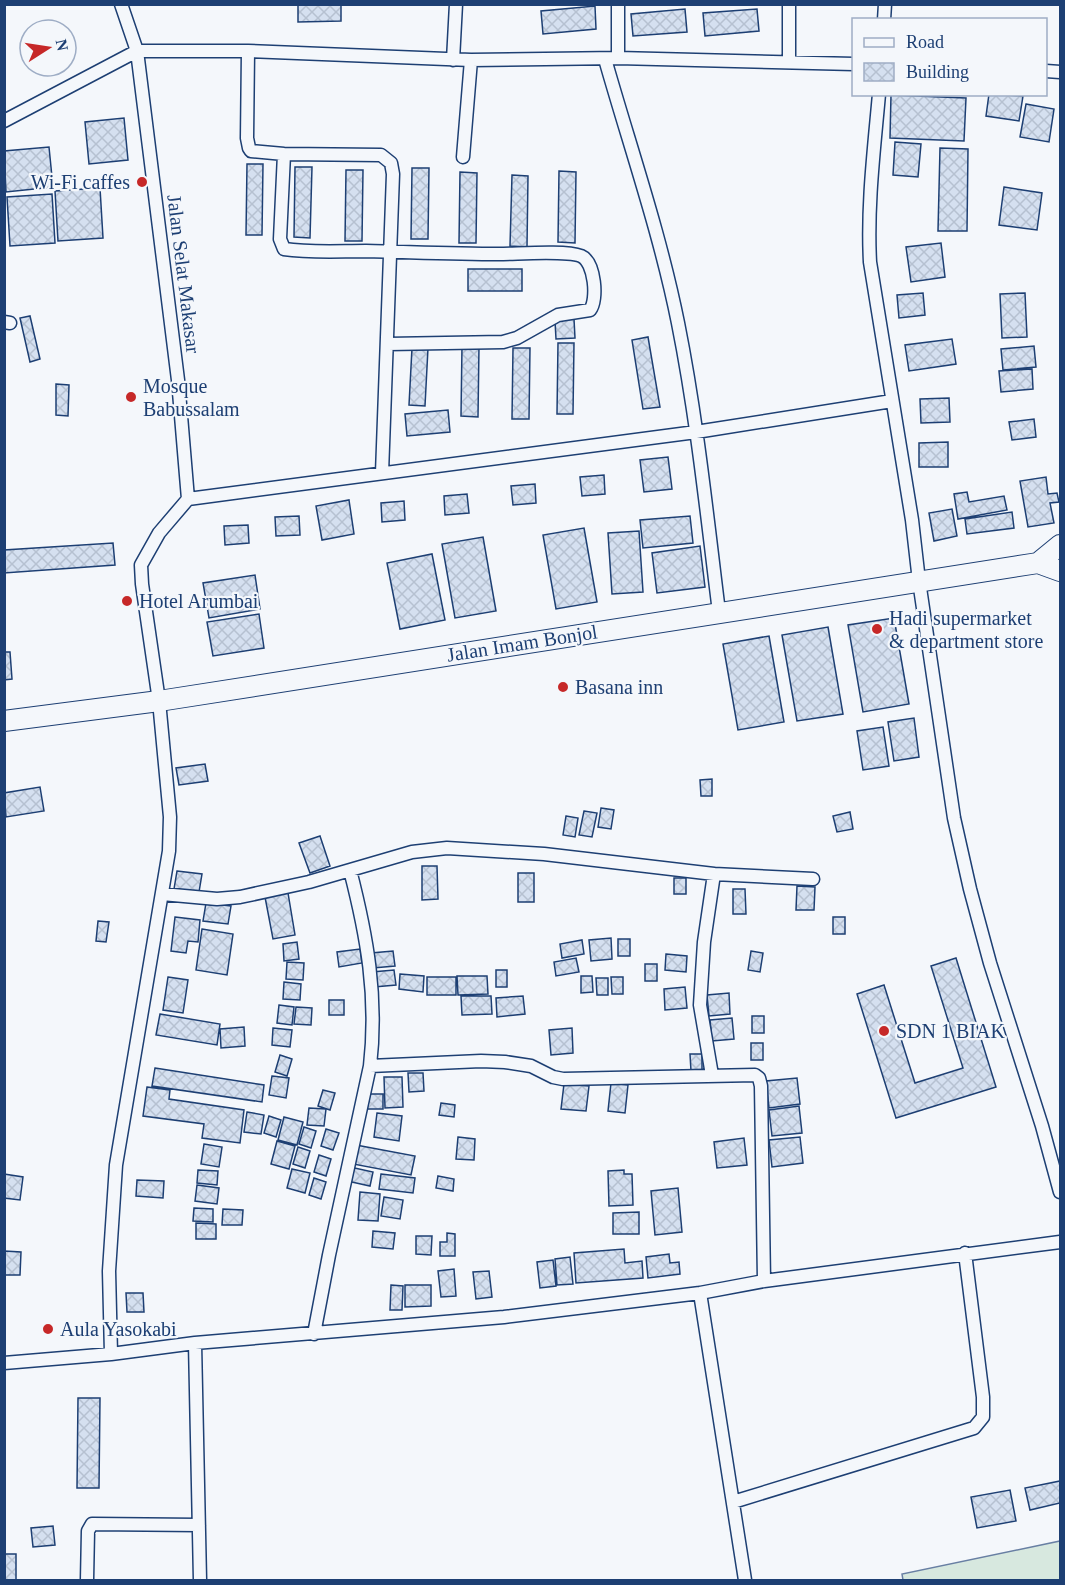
<svg xmlns="http://www.w3.org/2000/svg" width="1065" height="1585" viewBox="0 0 1065 1585" font-family="'Times New Roman',serif">
	<style>
		.garden { fill: #d7e8df; stroke: #687fa3; stroke-width: 1.5 }
		.building { fill: url(#building-cross-hatch); stroke: #1d3f73; stroke-width: 1.5 }
		.lines { fill: none; stroke-linecap: round; stroke-linejoin: round }
		.street-casing { stroke: #1d3f73; stroke-width: 15 }
		.primary-casing { stroke: #1d3f73; stroke-width: 22 }
		.street { stroke: #f4f7fb; stroke-width: 12 }
		.primary { stroke: #f4f7fb; stroke-width: 20 }
		.poi-dot { fill: #c62828; stroke: #f4f7fb; stroke-width: 2 }
		.labels { text-anchor: middle; stroke-width: 4.5; stroke-linejoin: round; paint-order: stroke }
		.poi-label { font-size: 20px; fill: #1d3f73; stroke: #f4f7fb; text-anchor: start }
		.street-label { font-size: 20px; fill: #1d3f73; stroke: #f4f7fb }
	</style>
	<defs>
		<pattern id="building-cross-hatch" width="8" height="8" patternUnits="userSpaceOnUse" patternTransform="scale(1.5)"><rect width="8" height="8" fill="#d5e0f0"/><path d="M0 0l8 8M0 8l8-8" fill="none" stroke="#b6c1d1"/></pattern>
	</defs>
	<rect width="100%" height="100%" fill="#f4f7fb"/>
	<path class="garden" d="M1060,1541V1580H903L902,1574Z"/>
	<path class="building" d="M298,4H341V21L298,22Z
		M595,6L596,29L543,34L541,11Z
		M685,9L687,32L633,36L631,14Z
		M757,9L759,31L705,36L703,13Z
		M989,94L1023,96L1019,121L986,116Z
		M891,95L966,98L964,141L890,138Z
		M1026,104L1054,109L1049,142L1020,137Z
		M124,118L128,160L89,164L85,122Z
		M895,142L921,144L918,177L893,175Z
		M49,147L53,187L6,192L4,151Z
		M940,148L968,149L967,231H938Z
		M247,164H263L262,235H246Z
		M295,167H312L310,238L294,237Z
		M412,168H429L428,239H411Z
		M346,170H363L362,241H345Z
		M559,171L576,172L575,243L558,242Z
		M460,172L477,173L476,243H459Z
		M512,175L528,176L527,247L510,246Z
		M1004,187L1042,193L1037,230L999,225Z
		M100,188L103,238L58,241L55,191Z
		M52,194L55,243L10,246L7,197Z
		M941,243L945,277L911,282L906,247Z
		M468,269H522V291H468Z
		M923,293L925,315L899,318L897,295Z
		M1025,293L1027,337L1002,338L1000,294Z
		M30,316L40,359L30,362L20,318Z
		M574,319L575,338L556,339L555,321Z
		M648,337L660,407L643,409L632,340Z
		M952,339L956,364L909,371L905,345Z
		M558,343H574L573,414H557Z
		M462,346H479L478,417L461,416Z
		M1034,346L1036,367L1003,370L1001,349Z
		M412,348H428L425,406L409,405Z
		M513,348H530L529,419H512Z
		M1032,369L1033,389L1001,392L999,371Z
		M56,384L69,385L68,416L56,415Z
		M949,398L950,422L921,423L920,399Z
		M448,410L450,432L407,436L405,414Z
		M1034,419L1036,437L1012,440L1009,422Z
		M948,442V467H919V443Z
		M668,457L672,489L644,492L640,460Z
		M604,475L605,494L582,496L580,477Z
		M1046,477L1048,494L1057,493L1059,502L1050,503L1054,523L1028,527L1020,481Z
		M535,484L536,503L513,505L511,486Z
		M967,492L969,502L1004,496L1007,510L958,519L954,494Z
		M467,494L469,513L445,515L444,496Z
		M349,500L354,534L322,540L316,506Z
		M404,501L405,520L382,522L381,503Z
		M952,509L957,536L934,541L929,513Z
		M1012,512L1014,528L967,534L965,519Z
		M299,516L300,535L276,536L275,517Z
		M690,516L693,543L643,548L640,520Z
		M248,525L249,543L225,545L224,526Z
		M584,528L597,602L556,609L543,535Z
		M639,531L643,592L612,594L608,533Z
		M483,537L496,611L455,618L442,544Z
		M113,543L115,565L4,573V550Z
		M700,546L705,587L657,593L652,553Z
		M432,554L445,620L400,629L387,563Z
		M255,575L260,609L209,618L203,583Z
		M259,614L264,648L213,656L207,622Z
		M894,618L909,704L863,712L848,625Z
		M828,627L843,714L797,721L782,635Z
		M769,636L784,722L738,730L723,644Z
		M4,652H10L12,679L4,680Z
		M914,718L919,757L894,761L888,722Z
		M883,727L889,766L863,770L857,731Z
		M205,764L208,781L179,785L176,768Z
		M712,779V796H701L700,780Z
		M40,787L44,811L6,817L4,793Z
		M601,808L614,810L611,829L598,827Z
		M584,811L597,813L592,837L579,835Z
		M850,812L853,829L837,832L833,816Z
		M566,816L578,818L575,837L563,835Z
		M320,836L330,866L310,873L299,843Z
		M422,866H437L438,899L422,900Z
		M177,871L202,874L199,892L174,889Z
		M518,873H534V902H518Z
		M674,878H686V894H674Z
		M797,886L815,887L814,910H796Z
		M733,889H745L746,914H733Z
		M288,893L295,935L273,939L265,897Z
		M206,903L231,906L228,924L203,921Z
		M175,917L200,920L198,942L188,941L186,953L171,951Z
		M833,917H845V934H833Z
		M98,921L109,922L106,942L96,941Z
		M202,929L233,934L227,975L196,970Z
		M611,938L612,959L591,961L589,940Z
		M618,939H630V956H618Z
		M582,940L584,954L562,958L560,944Z
		M297,942L299,959L284,961L283,944Z
		M360,949L362,963L339,967L337,952Z
		M393,951L395,966L373,968L371,953Z
		M751,951L763,953L760,972L748,970Z
		M666,954L687,956L686,972L665,970Z
		M576,958L579,972L556,976L554,962Z
		M956,958L996,1087L896,1118L857,994L884,985L915,1083L963,1068L931,966Z
		M287,962L304,963L303,980L286,979Z
		M645,964H657V981H645Z
		M394,970L396,985L374,987L372,972Z
		M496,970H507V987H496Z
		M400,974L424,976L423,992L399,989Z
		M457,976H487L488,994L458,995Z
		M581,976H592L593,992L581,993Z
		M168,977L188,980L183,1013L163,1010Z
		M427,977H456V995H427Z
		M611,977H623V994H612Z
		M596,978H608V995H597Z
		M284,982L301,984L300,1000L283,999Z
		M685,987L687,1008L665,1010L664,989Z
		M729,993L730,1014L709,1016L707,995Z
		M461,996H491L492,1014L462,1015Z
		M523,996L525,1014L497,1017L496,998Z
		M329,1000H344V1015H329Z
		M279,1005L294,1007L292,1025L277,1023Z
		M296,1007L312,1008L311,1025L294,1024Z
		M160,1014L220,1024L217,1045L156,1035Z
		M752,1016H764V1033H752Z
		M732,1018L734,1039L712,1041L710,1020Z
		M244,1027L245,1046L221,1048L220,1029Z
		M273,1028L292,1030L290,1047L272,1045Z
		M572,1028L573,1053L551,1055L549,1030Z
		M751,1043H763V1060H751Z
		M690,1054H702V1070L691,1071Z
		M280,1055L292,1059L287,1076L275,1072Z
		M155,1068L264,1085L262,1102L152,1086Z
		M408,1073H423L424,1091L409,1092Z
		M272,1076L289,1078L286,1098L269,1095Z
		M384,1077H402L403,1107L385,1108Z
		M797,1078L800,1104L769,1108L766,1081Z
		M611,1083L628,1085L625,1113L608,1111Z
		M564,1084L589,1086L586,1111L561,1109Z
		M147,1087L170,1090L169,1099L244,1110L240,1143L202,1138L204,1124L143,1116Z
		M323,1090L335,1093L330,1110L318,1106Z
		M366,1094H383V1109H366Z
		M441,1103L455,1105L454,1117L439,1115Z
		M799,1106L802,1133L772,1136L769,1110Z
		M309,1108L326,1109L324,1126L307,1125Z
		M247,1112L264,1115L261,1134L244,1132Z
		M377,1113L402,1116L399,1141L374,1137Z
		M269,1116L281,1120L276,1137L264,1133Z
		M284,1117L303,1122L297,1145L278,1140Z
		M304,1127L316,1131L311,1148L299,1144Z
		M326,1129L339,1133L333,1150L321,1146Z
		M458,1137L475,1139L474,1160L456,1159Z
		M800,1137L803,1163L772,1167L769,1140Z
		M744,1138L747,1165L717,1168L714,1142Z
		M277,1141L295,1146L289,1169L271,1164Z
		M204,1144L222,1147L219,1167L201,1164Z
		M356,1145L415,1156L411,1175L353,1164Z
		M298,1147L310,1151L305,1168L293,1164Z
		M319,1155L331,1159L326,1176L314,1172Z
		M350,1167L373,1172L370,1186L347,1181Z
		M292,1169L310,1173L305,1193L287,1188Z
		M198,1170L218,1171L217,1185L197,1183Z
		M624,1170V1174H632L633,1205L609,1206L608,1171Z
		M4,1174L23,1177L20,1200L4,1198Z
		M381,1174L415,1178L413,1193L379,1189Z
		M438,1176L454,1179L453,1191L436,1188Z
		M314,1178L326,1182L321,1199L309,1195Z
		M137,1180L164,1181L163,1198L136,1196Z
		M197,1185L219,1188L217,1204L195,1201Z
		M678,1188L682,1232L655,1235L651,1191Z
		M360,1192L380,1194L378,1221L358,1220Z
		M384,1197L403,1200L400,1219L381,1216Z
		M194,1208L213,1209V1222L193,1221Z
		M223,1209L243,1210L242,1225H222Z
		M639,1212V1234H613V1213Z
		M196,1223L216,1224V1239H196Z
		M373,1231L395,1233L393,1249L372,1247Z
		M447,1233L455,1234V1256H440V1242H447Z
		M416,1236H432L431,1255L416,1254Z
		M624,1249L625,1263L642,1261L643,1278L576,1283L574,1253Z
		M4,1251L21,1252L20,1275H4Z
		M669,1254L670,1263L679,1262L680,1274L648,1278L646,1257Z
		M570,1257L573,1284L557,1285L555,1259Z
		M553,1260L556,1286L540,1288L537,1262Z
		M454,1269L456,1296L441,1297L438,1271Z
		M489,1271L492,1297L476,1299L473,1272Z
		M391,1285L403,1286L402,1310H390Z
		M405,1285H431V1306L405,1307Z
		M126,1293H143L144,1312H127Z
		M78,1398H100L99,1488H77Z
		M1060,1481V1503L1030,1510L1025,1488Z
		M1010,1490L1016,1521L977,1528L971,1497Z
		M53,1526L55,1545L33,1547L31,1528Z
		M4,1554H16V1580H4Z"/>
	<g class="lines">
		<g class="street-casing">
			<path id="street" d="M618,4V58
				M789,4V62
				M884,20L885,4
				M248,51L247,138L249,148L251,151L284,154L381,155L391,163L393,174L382,473
				M605,59C630,147 660,233 678,323C697,418 707,516 719,612
				M453,60L456,4
				M1046,71L1060,72
				M879,94C874,150 867,206 870,262L912,520L919,581L954,818L970,889L990,963L1042,1126L1060,1192
				M4,121L137,51H248L471,60L618,58L854,64
				M284,154L280,239L284,249C310,253 339,251 366,251C410,252 454,254 499,254C518,254 565,250 581,256C595,262 598,300 590,310L558,315L517,338L503,342L388,344
				M463,157L471,60
				M4,322L10,323
				M188,499L696,432L892,401
				M162,894L217,899L240,897L309,882L412,852L447,848L544,854L714,874L813,879
				M370,1066L481,1061L505,1062L531,1066L553,1077L563,1079L755,1075L759,1078L761,1086L764,1281
				M712,1075L700,1005L704,942L714,874
				M700,1293L745,1580
				M314,1334L329,1255L370,1066C378,997 367,936 350,870
				M195,1343L200,1580
				M111,1354L109,1271L116,1165L169,851L170,817L159,701L142,584L141,565L159,533L188,499L178,380L137,51L121,4
				M4,1363L111,1354L195,1343L504,1317L700,1293L764,1281L1060,1242
				M733,1502L974,1428L983,1417V1397L965,1253
				M87,1580L88,1531L92,1524L199,1525"/>
		</g>
		<g class="primary-casing">
			<path id="primary" d="M1038,563L1060,545
				M4,721L159,701L1038,563L1060,571"/>
		</g>
		<use href="#street" class="street"/>
		<use href="#primary" class="primary"/>
	</g>
	<g class="poi-dot">
		<circle cx="142" cy="182" r="6"/>
		<circle cx="131" cy="397" r="6"/>
		<circle cx="127" cy="601" r="6"/>
		<circle cx="877" cy="629" r="6"/>
		<circle cx="563" cy="687" r="6"/>
		<circle cx="884" cy="1031" r="6"/>
		<circle cx="48" cy="1329" r="6"/>
	</g>
	<g class="labels">
		<g class="poi-label">
			<text x="130" y="189" text-anchor="end">Wi-Fi caffes</text>
			<text x="143" y="393">Mosque<tspan x="143" dy="23">Babussalam</tspan></text>
			<text x="139" y="608">Hotel Arumbai</text>
			<text x="889" y="625">Hadi supermarket<tspan x="889" dy="23">&amp; department store</tspan></text>
			<text x="575" y="694">Basana inn</text>
			<text x="896" y="1038">SDN 1 BIAK</text>
			<text x="60" y="1336">Aula Yasokabi</text>
		</g>
		<g class="street-label">
			<text transform="translate(184 274) rotate(83)" y="7">Jalan Selat Makasar</text>
			<text transform="translate(522 643) rotate(-9)" y="7">Jalan Imam Bonjol</text>
		</g>
	</g>
	<rect width="1065" height="1585" fill="none" stroke="#1d3f73" stroke-width="12"/>
	<rect x="852" y="18" width="195" height="78" fill="#f4f7fb" stroke="#9eadc5" stroke-width="1.5"/>
	<rect x="864" y="38" width="30" height="9" fill="#f4f7fb" stroke="#9eadc5" stroke-width="1.5"/>
	<text x="906" y="48" font-size="18" fill="#1d3f73">Road</text>
	<rect x="864" y="63" width="30" height="18" fill="url(#building-cross-hatch)" stroke="#9eadc5" stroke-width="1.5"/>
	<text x="906" y="78" font-size="18" fill="#1d3f73">Building</text>
	<g transform="translate(48 48) rotate(78)"><circle r="28" fill="#f4f7fb" stroke="#9eadc5" stroke-width="1.5"/>
	<path d="M0-4.5L10 22L0 15L-10 22Z" fill="#c62828"/>
	<text y="-9" font-size="16" font-weight="bold" text-anchor="middle" fill="#1d3f73">N</text>
	</g>
</svg>
